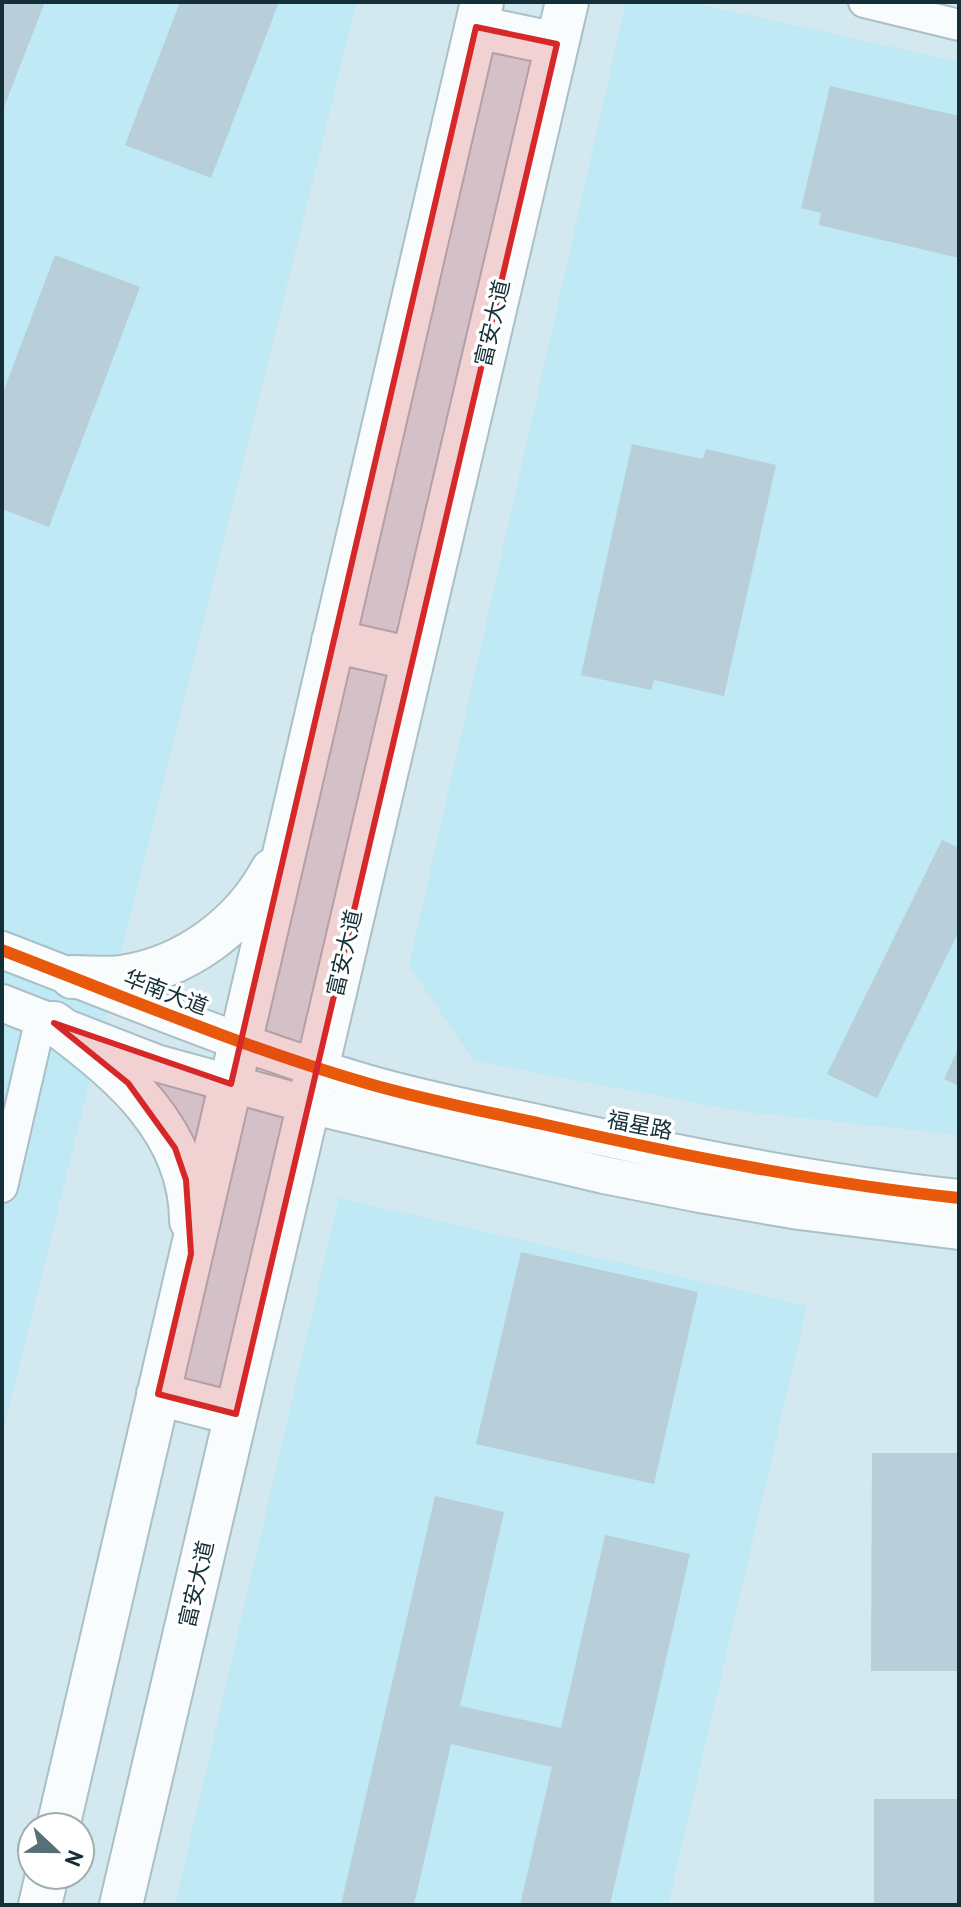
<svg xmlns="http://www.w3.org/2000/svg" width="961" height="1907" viewBox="0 0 961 1907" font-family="'PT Sans','Noto Sans SC',sans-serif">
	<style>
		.built { fill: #bee9f5 }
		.building { fill: #b8ced8 }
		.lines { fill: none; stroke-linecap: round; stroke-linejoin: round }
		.minor-casing { stroke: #aabfc6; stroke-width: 34 }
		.tertiary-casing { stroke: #aabfc6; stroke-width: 40 }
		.secondary-casing { stroke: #aabfc6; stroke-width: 46 }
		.minor { stroke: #f8fcfd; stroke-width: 30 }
		.tertiary { stroke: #f8fcfd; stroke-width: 36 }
		.secondary { stroke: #f8fcfd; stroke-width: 42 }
		.cycleway-casing { stroke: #fff; stroke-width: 17 }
		.cycleway { stroke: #e8590c; stroke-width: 12 }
		.marked { fill: #d62828; fill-opacity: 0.2; stroke: #d62828; stroke-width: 6; stroke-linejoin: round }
		.labels { text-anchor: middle; stroke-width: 7; stroke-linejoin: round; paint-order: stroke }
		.street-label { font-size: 22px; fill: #142f37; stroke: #fff }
	</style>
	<rect width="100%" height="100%" fill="#d3e8ef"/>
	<path class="built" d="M2,2H357L2,1434Z
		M626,2H689L959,62V1135L740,1111L474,1061L409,966Z
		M339,1198L807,1306L668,1905H175Z"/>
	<path class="building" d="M2,2H45L2,112Z
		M180,2H279L211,178L125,145Z
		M830,86L959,116V258L819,225L821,213L801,208Z
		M55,255L140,287L49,527L2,509V395Z
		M632,444L703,459L706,449L776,465L724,696L654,680L651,690L581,675Z
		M942,840L959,848V931L877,1098L827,1074Z
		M959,1047V1086L944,1079Z
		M521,1252L698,1292L654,1484L476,1444Z
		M872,1453H959V1671H871Z
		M435,1496L504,1512L460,1706L561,1728L605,1535L690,1554L610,1905H520L552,1767L451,1744L414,1905H341Z
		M874,1799H959V1905H874Z"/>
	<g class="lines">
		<g class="minor-casing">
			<path id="minor" d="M864,2L959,25
				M2,1187L41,1018"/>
		</g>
		<g class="tertiary-casing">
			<path id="tertiary" d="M2,950C122,996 242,1047 366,1083C424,1100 483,1111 542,1124C680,1155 819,1183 959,1198
				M2,1003L156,1063L309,1105L604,1175L700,1194L799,1211L959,1231"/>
		</g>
		<g class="secondary-casing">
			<path id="secondary" d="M476,27L557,44
				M333,641L413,659
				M72,977C88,977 105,979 121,977C185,968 242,926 272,870
				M54,1023C120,1071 191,1131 191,1221
				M158,1394L236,1414
				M58,1827L482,2
				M40,1905L47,1875
				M121,1905L567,2"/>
		</g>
		<use href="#minor" class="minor"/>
		<use href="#tertiary" class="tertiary"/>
		<use href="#secondary" class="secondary"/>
		<g class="cycleway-casing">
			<path id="cycleway" d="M2,950C122,996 242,1047 366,1083C424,1100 483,1111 542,1124C680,1155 819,1183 959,1198"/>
		</g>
		<use href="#cycleway" class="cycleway"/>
	</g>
	<path class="marked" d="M476,27L557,44L236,1414L158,1394L191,1254L186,1180L175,1148L128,1083L54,1023L231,1084Z"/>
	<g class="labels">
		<g class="street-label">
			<text transform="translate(492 323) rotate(-77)" y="8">富安大道</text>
			<text transform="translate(344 953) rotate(-77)" y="8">富安大道</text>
			<text transform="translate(166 992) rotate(21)" y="8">华南大道</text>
			<text transform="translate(640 1125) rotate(11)" y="8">福星路</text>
			<text transform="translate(196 1584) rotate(-77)" y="8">富安大道</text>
		</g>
	</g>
	<rect width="961" height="1907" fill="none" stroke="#142f37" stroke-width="8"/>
	<g transform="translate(56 1851) rotate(112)"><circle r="38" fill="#ffffff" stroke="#a1acaf" stroke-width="2"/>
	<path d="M0-6L14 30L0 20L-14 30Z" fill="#577077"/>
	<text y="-12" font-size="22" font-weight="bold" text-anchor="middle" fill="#142f37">N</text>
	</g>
</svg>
